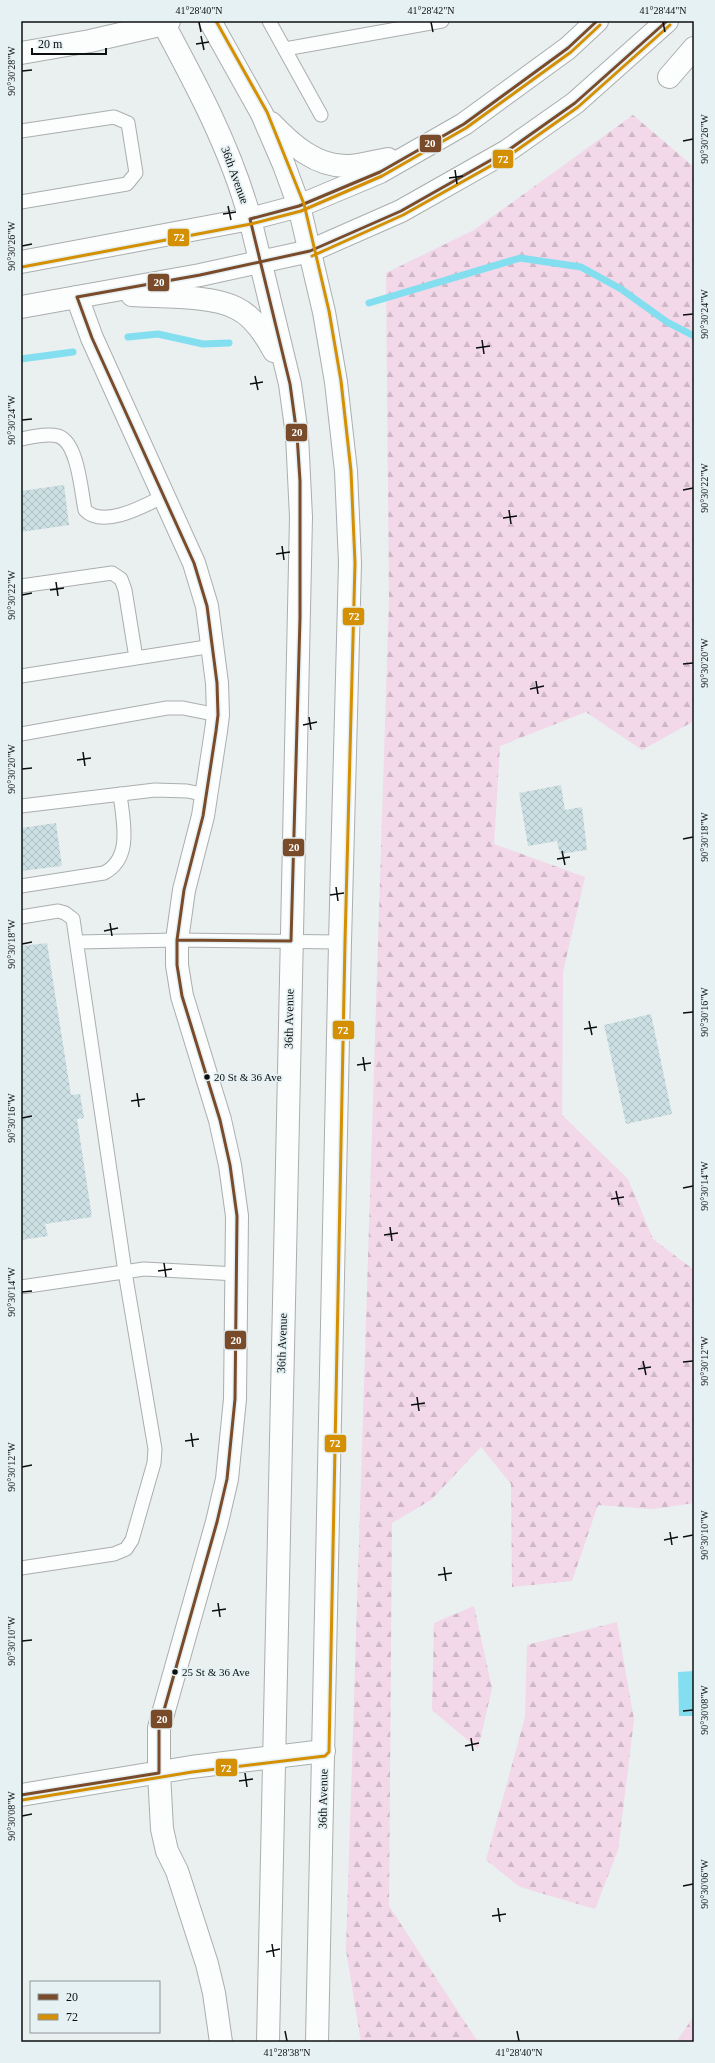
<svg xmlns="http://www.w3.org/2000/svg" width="715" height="2063" viewBox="0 0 715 2063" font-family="Georgia,serif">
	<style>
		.forest { fill: url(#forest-firs) }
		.water { fill: #83dfef }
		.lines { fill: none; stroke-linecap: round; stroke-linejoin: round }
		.stream { stroke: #83dfef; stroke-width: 7 }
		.building { fill: url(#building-cross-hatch) }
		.service-casing { stroke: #aaaeaf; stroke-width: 15 }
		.minor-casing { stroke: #aaaeaf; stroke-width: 24 }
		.tertiary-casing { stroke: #aaaeaf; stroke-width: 24 }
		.secondary-casing { stroke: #aaaeaf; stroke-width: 24 }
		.service { stroke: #fcfdfd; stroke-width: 13 }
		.minor { stroke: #fcfdfd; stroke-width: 22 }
		.tertiary { stroke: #fcfdfd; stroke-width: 22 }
		.secondary { stroke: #fcfdfd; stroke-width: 22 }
		.bus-1-casing { stroke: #e6f1f4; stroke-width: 6 }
		.bus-2-casing { stroke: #e6f1f4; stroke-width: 6 }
		.bus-1 { stroke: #7a4b2a; stroke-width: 3 }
		.bus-2 { stroke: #d49002; stroke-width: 3 }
		.ticks { fill: none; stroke: #0c1010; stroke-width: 1.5 }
		.bus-dot { fill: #0c1010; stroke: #e6f1f4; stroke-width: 1.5 }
		.labels { text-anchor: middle; stroke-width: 3.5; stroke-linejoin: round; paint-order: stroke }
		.bus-label { font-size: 11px; fill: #0c1010; stroke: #e6f1f4; text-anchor: start }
		.street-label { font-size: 12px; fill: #0c1010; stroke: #e6f1f4 }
		.line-badge { stroke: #e6f1f4; stroke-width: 1.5 }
		.badge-label { font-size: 11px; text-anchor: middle; font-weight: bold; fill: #fff }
		.neatline { fill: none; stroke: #0c1010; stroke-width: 1.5 }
		.ticks-label { font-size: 10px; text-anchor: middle; fill: #0c1010 }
	</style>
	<defs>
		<pattern id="forest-firs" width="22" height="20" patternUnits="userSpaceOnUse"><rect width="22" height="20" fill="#f2d8e9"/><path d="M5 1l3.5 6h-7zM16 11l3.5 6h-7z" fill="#ceb8c7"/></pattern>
		<pattern id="building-cross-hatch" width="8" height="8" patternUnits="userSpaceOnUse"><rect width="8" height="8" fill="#cce0e4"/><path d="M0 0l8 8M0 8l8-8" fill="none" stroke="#aebfc3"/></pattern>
	</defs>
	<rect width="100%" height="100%" fill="#eaeff0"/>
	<path class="forest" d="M633,115L694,167V721L642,750L586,712L500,746L494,844L585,877L563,972L562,1115L628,1179L653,1239L694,1270V1503L653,1509L598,1505L572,1581L512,1587L511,1484L481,1447L431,1500L392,1523L389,1906L476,2039L489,2042H361L346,1950L389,598L386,273L474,230Z
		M474,1606L492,1688L478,1749L432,1710L434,1623Z
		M617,1622L634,1720L618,1850L595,1909L520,1887L486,1860L525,1717L527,1645Z
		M694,2016V2042H676Z"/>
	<path class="water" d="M694,1671V1716H679L678,1672Z"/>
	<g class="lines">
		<path class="stream" d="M369,303L520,258L581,267L621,289L667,322L694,336
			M128,337L158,334L203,344L229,343
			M21,359L73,352"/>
	</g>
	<path class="building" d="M64,485L69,525L21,532V491Z
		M561,785L565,810L582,807L587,850L560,854L557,841L528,846L519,793Z
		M56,823L62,866L21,871V828Z
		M47,943L71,1095L80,1094L84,1118L77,1119L92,1217L45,1224L48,1236L21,1240V946Z
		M651,1014L672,1114L626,1124L604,1025Z"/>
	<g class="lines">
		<g class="service-casing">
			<path id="service" d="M269,21L321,115
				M285,49L442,21
				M21,131L114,117L128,123L136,173L127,184L21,202
				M21,439C32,437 47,433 58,436C78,442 81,491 85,510C103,529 144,506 164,496
				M21,586L112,573L121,579L125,590L136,658
				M21,676L213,646
				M21,734L167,708H183L218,715
				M21,806L155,790L187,791L207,795
				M21,886L104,873C133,858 123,821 120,794
				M21,917L58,911L65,913L73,919L125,1272L155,1449L154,1463L132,1540L126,1549L114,1554L21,1568
				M77,942L177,940L340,942
				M21,1287L144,1269L237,1274"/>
		</g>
		<g class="minor-casing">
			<path id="minor" d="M21,53L90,41L164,24L169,21
				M669,77L694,48
				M77,297L92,338L194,563L207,606L217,683L218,715L216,731L203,816L184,890L177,940V965L182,996L220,1120L230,1165L237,1216L235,1399L227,1479L217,1522L159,1728V1773L162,1829L167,1851L177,1871L207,1964L214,1993L221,2042
				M21,1795L191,1767L324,1751"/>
		</g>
		<g class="tertiary-casing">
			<path id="tertiary" d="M162,21C196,84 231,149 250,219
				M210,21L262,114L284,165L299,206L380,172L464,124L568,48L597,21
				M271,123C291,144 316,167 348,166C361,166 375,161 388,159
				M310,251L401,211L507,151L575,103L667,21"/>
		</g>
		<g class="secondary-casing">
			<path id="secondary" d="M250,219L290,384L297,435L301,517L268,2042
				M21,262L250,219L299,206L324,312L336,382L346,471L350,563L340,942L317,2042
				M132,295C160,297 212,295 236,308C253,316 265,334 274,351
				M21,307L200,275L310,251"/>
		</g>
		<use href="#service" class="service"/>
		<use href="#minor" class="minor"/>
		<use href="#tertiary" class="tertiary"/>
		<use href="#secondary" class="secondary"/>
		<g class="bus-1-casing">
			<path id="bus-1" d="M177,940L291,941L300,618V481L297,435L290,384L250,219L299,206L380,172L464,124L568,48L597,21
				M21,1795L159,1773V1728L217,1522L227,1479L235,1399L237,1216L230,1165L220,1120L182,996L177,965V940L184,890L203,816L216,731L218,715L217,683L207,606L194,563L92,338L77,297L200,275L310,251L401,211L507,151L575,103L667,21"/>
		</g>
		<g class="bus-2-casing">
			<path id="bus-2" d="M312,256L403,215L510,155L578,107L670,25
				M22,267L251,224L301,211L382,176L466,128L571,52L600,25
				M22,1800L192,1772L325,1756L329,1752L345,942L355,563L351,471L341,381L329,311L304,204L267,112L216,21"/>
		</g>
		<use href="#bus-1" class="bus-1"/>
		<use href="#bus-2" class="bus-2"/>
	</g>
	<path class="ticks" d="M199,22L201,32M431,22L433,32M663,22L665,32M201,36L204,50M196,44L209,42M22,71L32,70M683,141L693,139M455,170L457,184M449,178L463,176M228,206L231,220M223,214L236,212M22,246L32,244M683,315L693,314M482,340L484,354M476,348L490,346M255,376L258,390M250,384L263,382M22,420L32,419M683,490L693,488M509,510L511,524M503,518L517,516M282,546L284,560M276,554L290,552M56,582L58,596M50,590L64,588M22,595L32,593M683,664L693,663M536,681L538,694M530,689L544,686M309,717L311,730M303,725L317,722M83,752L85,766M77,760L91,758M22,769L32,768M683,839L693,837M562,851L565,865M557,859L570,857M336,887L338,901M330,895L344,893M110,923L112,936M104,931L118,928M22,944L32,942M683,1013L693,1012M589,1021L592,1035M584,1029L597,1027M363,1057L365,1071M357,1065L371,1063M137,1093L139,1107M131,1101L145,1099M22,1118L32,1116M683,1188L693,1186M616,1191L619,1205M611,1199L624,1197M390,1227L392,1241M384,1235L398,1233M164,1263L166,1277M158,1271L172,1269M22,1292L32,1291M643,1361L646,1375M683,1362L693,1361M638,1369L651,1367M417,1397L419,1411M411,1405L425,1403M191,1433L193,1447M185,1441L199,1439M22,1467L32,1465M670,1532L672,1545M683,1537L693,1535M664,1540L678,1537M444,1567L446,1581M438,1575L452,1573M218,1603L220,1617M212,1611L226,1609M22,1641L32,1640M683,1711L693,1710M471,1738L473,1751M465,1746L479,1743M245,1773L247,1787M239,1781L253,1779M22,1816L32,1814M683,1886L693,1884M498,1908L500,1922M492,1916L506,1914M272,1944L274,1957M266,1952L280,1949M285,2031L287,2041M517,2031L519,2041"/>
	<g class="bus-dot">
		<circle cx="207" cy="1077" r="3.5"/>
		<circle cx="175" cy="1672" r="3.5"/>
	</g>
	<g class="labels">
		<g class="bus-label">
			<text x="214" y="1081">20 St &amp; 36 Ave</text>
			<text x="182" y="1676">25 St &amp; 36 Ave</text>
		</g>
		<g class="street-label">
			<text transform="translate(235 175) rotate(70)" y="4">36th Avenue</text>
			<text transform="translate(289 1019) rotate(-89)" y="4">36th Avenue</text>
			<text transform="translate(282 1343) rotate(-88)" y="4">36th Avenue</text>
			<text transform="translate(323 1799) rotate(-89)" y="4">36th Avenue</text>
		</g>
	</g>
	<g class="line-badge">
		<rect x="419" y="134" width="23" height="19" rx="4" fill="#7a4b2a"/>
		<rect x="492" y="149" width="22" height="20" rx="4" fill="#d49002"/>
		<rect x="167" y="228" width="23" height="19" rx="4" fill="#d49002"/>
		<rect x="147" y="273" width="23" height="19" rx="4" fill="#7a4b2a"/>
		<rect x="285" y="423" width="23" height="19" rx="4" fill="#7a4b2a"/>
		<rect x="342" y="607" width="23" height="19" rx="4" fill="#d49002"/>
		<rect x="282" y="838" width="23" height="19" rx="4" fill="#7a4b2a"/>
		<rect x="332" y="1020" width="23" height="20" rx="4" fill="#d49002"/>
		<rect x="224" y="1330" width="23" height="20" rx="4" fill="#7a4b2a"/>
		<rect x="324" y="1434" width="23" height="19" rx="4" fill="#d49002"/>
		<rect x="150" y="1709" width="23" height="20" rx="4" fill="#7a4b2a"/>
		<rect x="215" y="1758" width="23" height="19" rx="4" fill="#d49002"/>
	</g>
	<g class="badge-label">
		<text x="430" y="147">20</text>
		<text x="503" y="163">72</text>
		<text x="179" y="241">72</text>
		<text x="159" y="286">20</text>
		<text x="297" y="436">20</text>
		<text x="354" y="620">72</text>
		<text x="294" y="851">20</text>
		<text x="343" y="1034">72</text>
		<text x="236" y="1344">20</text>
		<text x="335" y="1447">72</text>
		<text x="162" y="1723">20</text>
		<text x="226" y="1772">72</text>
	</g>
	<rect width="715" height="2063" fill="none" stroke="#e6f1f4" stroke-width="44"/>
	<rect x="30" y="1981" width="130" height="52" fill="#e6f1f4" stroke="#8f9799"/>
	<rect x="38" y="1994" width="20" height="6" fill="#7a4b2a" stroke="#8f9799"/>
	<text x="66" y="2001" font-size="12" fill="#0c1010">20</text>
	<rect x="38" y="2014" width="20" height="6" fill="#d49002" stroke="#8f9799"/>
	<text x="66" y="2021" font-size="12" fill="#0c1010">72</text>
	<path d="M32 48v6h74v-6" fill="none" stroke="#0c1010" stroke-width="2"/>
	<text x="38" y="48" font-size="12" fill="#0c1010" stroke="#e6f1f4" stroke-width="3" paint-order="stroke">20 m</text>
	<rect x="22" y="22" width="671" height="2019" class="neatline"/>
	<g class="ticks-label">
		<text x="199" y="14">41°28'40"N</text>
		<text x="431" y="14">41°28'42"N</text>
		<text x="663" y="14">41°28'44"N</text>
		<text transform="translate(11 71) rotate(-90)" y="4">90°30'28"W</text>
		<text transform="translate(704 139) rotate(-90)" y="4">90°30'26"W</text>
		<text transform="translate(11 246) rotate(-90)" y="4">90°30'26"W</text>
		<text transform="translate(704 314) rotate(-90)" y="4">90°30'24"W</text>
		<text transform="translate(11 420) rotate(-90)" y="4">90°30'24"W</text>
		<text transform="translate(704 488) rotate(-90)" y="4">90°30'22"W</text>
		<text transform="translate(11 595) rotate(-90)" y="4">90°30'22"W</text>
		<text transform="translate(704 663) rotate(-90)" y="4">90°30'20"W</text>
		<text transform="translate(11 769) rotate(-90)" y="4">90°30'20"W</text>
		<text transform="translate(704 837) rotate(-90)" y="4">90°30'18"W</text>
		<text transform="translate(11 944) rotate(-90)" y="4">90°30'18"W</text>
		<text transform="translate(704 1012) rotate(-90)" y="4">90°30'16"W</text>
		<text transform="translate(11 1118) rotate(-90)" y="4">90°30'16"W</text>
		<text transform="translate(704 1186) rotate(-90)" y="4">90°30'14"W</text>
		<text transform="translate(11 1292) rotate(-90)" y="4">90°30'14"W</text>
		<text transform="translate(704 1361) rotate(-90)" y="4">90°30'12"W</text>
		<text transform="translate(11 1467) rotate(-90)" y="4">90°30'12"W</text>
		<text transform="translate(704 1535) rotate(-90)" y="4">90°30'10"W</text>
		<text transform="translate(11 1641) rotate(-90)" y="4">90°30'10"W</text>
		<text transform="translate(704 1710) rotate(-90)" y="4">90°30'08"W</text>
		<text transform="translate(11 1816) rotate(-90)" y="4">90°30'08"W</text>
		<text transform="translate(704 1884) rotate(-90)" y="4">90°30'06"W</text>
		<text x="287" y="2056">41°28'38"N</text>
		<text x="519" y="2056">41°28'40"N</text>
	</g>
</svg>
